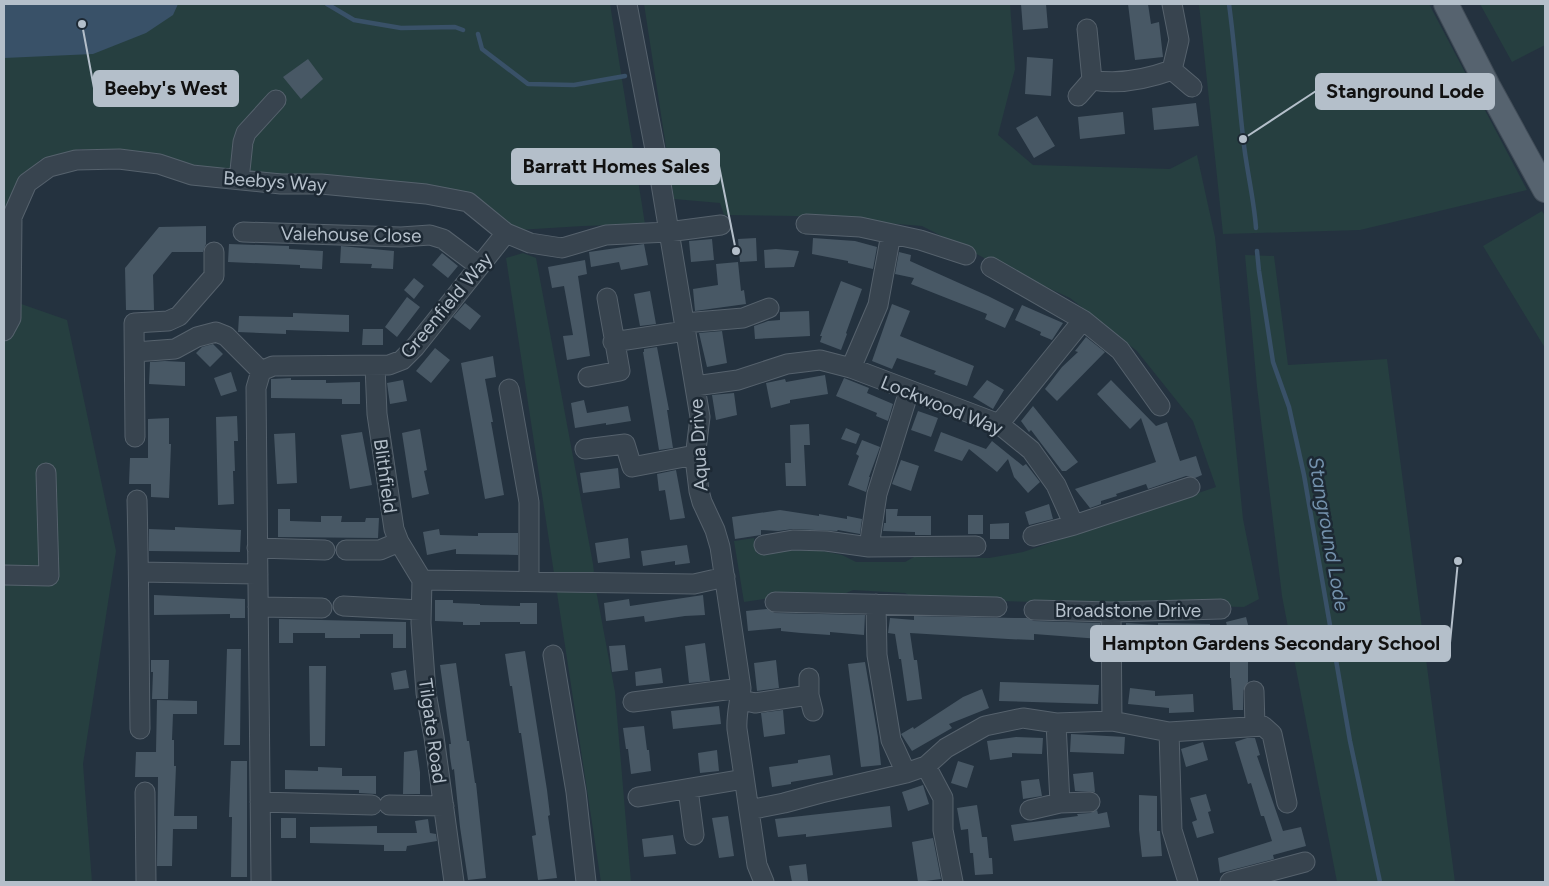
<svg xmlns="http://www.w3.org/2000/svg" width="1549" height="886" viewBox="0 0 1549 886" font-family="Figtree,sans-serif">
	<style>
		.green { fill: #263f40 }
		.water { fill: #395168 }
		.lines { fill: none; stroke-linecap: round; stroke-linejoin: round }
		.stream { stroke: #395168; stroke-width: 4.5 }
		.building { fill: #485865 }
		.minor-casing { stroke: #56626d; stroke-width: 21 }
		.major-casing { stroke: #414d58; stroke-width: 26 }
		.minor { stroke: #38444f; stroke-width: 19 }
		.major { stroke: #56636f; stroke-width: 24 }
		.labels { text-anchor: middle; stroke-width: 5; stroke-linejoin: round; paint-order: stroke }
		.street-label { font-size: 19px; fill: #b4bfca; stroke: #1d2934 }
		.water-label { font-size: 20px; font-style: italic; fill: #7492ad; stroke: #1d2934 }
		.leader { fill: none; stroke: #b4bfca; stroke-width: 2 }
		.callout-dot { fill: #b4bfca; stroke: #1d2934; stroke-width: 2 }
		.callout { fill: #b4bfca; stroke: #b4bfca; stroke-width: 2 }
		.callout-label { font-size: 20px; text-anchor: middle; font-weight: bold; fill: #111 }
	</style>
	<rect width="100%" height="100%" fill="#24323f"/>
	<path class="green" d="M4,4H610L645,224L583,226L518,230L478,198L318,178L258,177L251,170L233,165L226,173L156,158L80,149L40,160L15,187L4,210Z
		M644,4H1010L1015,69L998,135L1033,165L1170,169L1197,155L1215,237L1243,519L1259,599L1244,607L916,599L905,593L853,590L844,594L770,598L744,602L734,541L754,538L757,554L794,545L842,555L856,562H905L914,557L989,558L1023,552L1216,487L1193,421L1137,351L1070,298L992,262L922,226L796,216L724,215L720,203L674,199Z
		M1199,4H1429L1527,190L1360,230L1223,234Z
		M1480,4H1545V45L1512,62Z
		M1542,211L1545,216V348L1483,246Z
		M523,253L536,258L593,564L596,590L615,692L631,882H601L506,258Z
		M1245,255L1274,256L1288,365L1387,359L1455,882H1337L1282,596L1257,387Z
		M4,298L67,320L116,551L83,764L92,882H4Z"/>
	<path class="water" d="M4,4H178L173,15L146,33L93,54L4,58Z"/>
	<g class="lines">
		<path class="stream" d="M327,4L354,20L401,28L455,27L463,30
			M1229,4C1235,48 1238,93 1243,137C1246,168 1254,198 1256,228
			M478,34L482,49L528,84L574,85L625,76
			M1257,251L1259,271L1273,362L1289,407L1304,475L1350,741L1380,882"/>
	</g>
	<path class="building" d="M1021,4H1046L1048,28L1023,30Z
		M1128,4H1148L1151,24L1159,22L1163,57L1135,60Z
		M1027,57L1053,59L1051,96L1025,94Z
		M308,59L323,79L301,99L283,77Z
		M1196,103L1199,126L1154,130L1152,108Z
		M1123,112L1125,134L1080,139L1078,117Z
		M1037,116L1055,146L1034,158L1016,128Z
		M206,226V244L203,252H172L153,275L154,310H126L125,268L159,227Z
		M756,238L757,261L740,262L738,239Z
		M813,238L855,241L877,247L873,269L848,263V261L812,254Z
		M712,239L714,260L691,262L689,241Z
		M229,244L289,246V249L323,251L322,269L300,268V265L228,262Z
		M644,244L648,265L621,270L619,262L591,267L589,252Z
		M341,246L394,251L393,269L371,268L372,264L340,263Z
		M776,249L799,251L794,267L765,268L764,250Z
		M899,252L911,255L910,261L988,296L1014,309L1005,328L985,319L987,314L911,284L914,278L895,274Z
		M442,253L458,266L448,278L432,265Z
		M585,260L587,274L578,276L590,356L567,360L563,336L573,335L564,286L552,288L548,267Z
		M738,262L741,291L744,290L746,304L695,311L693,289L718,285L716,264Z
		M414,278L424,286L414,299L404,290Z
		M841,281L862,289L846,333L847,334L841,350L820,342L822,336H820Z
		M650,291L656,324L640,326L634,294Z
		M407,297L420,307L397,337L385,327Z
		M465,303L481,316L470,330L453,317Z
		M892,304L910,311L900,336L974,366L967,386L934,374L936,371L897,358L892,369L872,361Z
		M1022,305L1063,323L1052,340L1040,335L1041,332L1015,320Z
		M809,311L810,336L755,339L754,326L768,321L780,320V312Z
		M293,313L349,315V332L286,330V334L238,332L239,316L293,317Z
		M363,329H383V345H362Z
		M722,331L727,363L707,367L699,333Z
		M1086,337L1105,352L1057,401L1045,389L1062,367L1078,352L1075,351Z
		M213,344L223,354L210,367L196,353L202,347Z
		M657,347L669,410H667L673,448L659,450L643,352H644V349Z
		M435,348L450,360L431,383L416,371Z
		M493,356L496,377L485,379L493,422H491L504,495L485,499L461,363Z
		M165,361L185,362V386L149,384L150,362Z
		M231,372L237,391L221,396L214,378Z
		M825,375L828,394L790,400V403L771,408L766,383L785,379L786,382Z
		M291,378V380H326V383L360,382V404H342V399L271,398V379Z
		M844,378L869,388L867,393L893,404L888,421L876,416L877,413L836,396Z
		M403,380L407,401L390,404L387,383Z
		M987,380L1004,390L993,409L973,397Z
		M1111,380L1156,426L1167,422L1180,461L1196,456L1202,475L1195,478L1186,476L1148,489L1146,484L1116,494L1117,496L1101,501V504L1090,508L1075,489L1156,462L1141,418L1130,429L1097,394Z
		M734,393L737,415L716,420L712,395Z
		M584,400L587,413L628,406L631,421L606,425V423L575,428L571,403Z
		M1033,406L1078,462L1066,471H1062L1031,430L1029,432L1021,421Z
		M918,411L938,418L931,437L911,430Z
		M237,416L238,441H234L235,471H233L234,504L218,505L216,417Z
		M169,418V444H171L169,498L151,497V484H129L130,458H148V419Z
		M809,424L810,445H804L806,486H786L785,463H791L790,425Z
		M846,428L860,434L856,444L841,439Z
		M420,429L427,470L424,471L429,494L412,498L402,433Z
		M362,432L372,485L350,489L341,435Z
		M941,432L986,449L992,441L1023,466L1026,464L1040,482L1028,493L1014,477L1008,459L997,472L969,449L962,461L934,451Z
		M295,433L297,483L277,484L274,434Z
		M862,440L880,447L869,477H870L866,492L848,485L859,456L856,454Z
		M901,460L919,466L911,491L892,484Z
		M618,468L620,488L583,493L580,473Z
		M676,470L685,518L670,520L665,490L659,491L657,474Z
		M1049,504L1053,519L1029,525L1025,512Z
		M278,509H290V521L321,522V516H342L341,522H365L366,518H379L378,538L278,537Z
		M886,509H898L897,516H931V535H915V532L883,531L884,523H886Z
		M780,510L819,516V514L847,519V516L862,519L860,534L838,530L837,531L793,529L778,531L761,530V535L735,539L732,517Z
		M968,515H983V534H968Z
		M1009,523V539H990V524Z
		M175,527L241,530L240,552L149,551V529L175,530Z
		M439,529L440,535L478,536V533H518V555L456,554V549L427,555L423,532Z
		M628,538L630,558L598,563L595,543Z
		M687,545L690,563L675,565V561L643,566L641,551Z
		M154,595L245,599V618H230V614L154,615Z
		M703,595L705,615L685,616L645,622L644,616L606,621L604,603L629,599L630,606Z
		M435,600H453V603L480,604V605L520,606V603H537V624H520V622H480V625H463V622L435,621Z
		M767,609L775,613L865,615L864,635L830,632V635L801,633L781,631V628L748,631L746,611Z
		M914,616L1015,618H1027L1034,621L1100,623V639L1034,634V640L1008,639L910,633L914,660H917L922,699L907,701L901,659H899L895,634L888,633L890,618L914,620Z
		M1246,617L1251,637L1231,642L1226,622Z
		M279,619L406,622V648H393V634H360V638H325V633H293V643H279Z
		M1126,623L1158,625V623L1210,624L1209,641L1174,640V642L1146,640V643L1125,642Z
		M705,643L710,681L689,683L685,646Z
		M625,645L628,670L612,672L609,646Z
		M227,649H241L240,745H224Z
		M525,651L547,790L550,815L548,816L557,878L538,880L532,836L536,835L521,733H519L512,686H510L505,654Z
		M1230,659H1248V682L1243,691V710H1233L1231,678H1230Z
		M151,660H169L168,699H152L153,672H151Z
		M776,660L779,688L757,691L754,663Z
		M865,662L878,737L881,765L861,767L848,664Z
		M456,663L467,741H469L475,783H476L486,878L468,880L460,827L454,769L452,770L450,757L449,744H451L440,665Z
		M309,666H326L325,746H310Z
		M661,668L663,683L636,686L635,672Z
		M406,670L409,688L394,690L391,673Z
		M1000,682L1099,685L1098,704L999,701Z
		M1130,688L1155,691V696L1193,694L1194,712L1169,713V708L1128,704Z
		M982,689L989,708L949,724L952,728L912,751L901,734L913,727L914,729L963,697Z
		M157,700L197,701V714H173L172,740H174V766H176L174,816H197V829H173L172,866H157L158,777H135L136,752H156Z
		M719,706L721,724L673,729L671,711Z
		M783,710L785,734L764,737L761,713Z
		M644,726L647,750H649L651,771L631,774L628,749H626L623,728Z
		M1071,734L1125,737L1124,754L1070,752Z
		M1016,737L1043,738L1042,754L1012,753V757L990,760L987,741Z
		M1247,738H1255L1260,755L1257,756L1283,831L1301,827L1306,846L1273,855L1274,859L1220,873L1218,858L1272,841L1264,816H1261L1251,783L1248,784L1235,742Z
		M1203,742L1208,760L1186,767L1181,749Z
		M417,750L420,772V794H403L404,752Z
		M717,750L719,771L700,773L698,753Z
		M830,755L833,775L791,782V784L772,787L769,767L798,763V760Z
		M231,761H247V877H231L232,817H229Z
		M958,761L974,766L967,788L951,783Z
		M318,767L342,768V776H376V794L359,793V790L285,789V770L318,771Z
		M1093,772L1095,792L1075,791L1073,774Z
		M1039,779L1042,796L1023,799L1021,781Z
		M923,785L929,804L908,811L902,792Z
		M1206,794L1211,811L1208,812L1214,833L1197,838L1192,822L1197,820L1190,798Z
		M1139,795L1157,796V831H1160L1162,856L1142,857L1139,830Z
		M977,805L982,837H987L989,858H992L993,874L975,875L973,853H970L968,829L961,830L957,808Z
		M890,806L892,827L806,837V834L778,837L775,819Z
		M1097,810L1098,814L1107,812L1110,827L1014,841L1011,825L1078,816L1077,814L1090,813Z
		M728,816L734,856L719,858L712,818Z
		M281,818H296V838H281Z
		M428,819L430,833L436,834L437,841L407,846L406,851H384V845L310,843V827L377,826V833H417L415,821Z
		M673,835L676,854L644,857L642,839Z
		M933,838L941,879L918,882L912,842Z
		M806,864L808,881L792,882L789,866Z"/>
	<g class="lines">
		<g class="minor-casing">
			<path id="minor" d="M627,4L657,160L700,417L695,458L699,491L702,502L715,530L720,547L741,688C740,702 736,715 737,729L757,865L764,882
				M1172,4L1179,40L1172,70L1192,87
				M1092,80C1119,85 1147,79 1172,70
				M1078,96L1092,80L1087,29
				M239,180L243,142L246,133L276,100
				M806,224L860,227L920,240L966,255
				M243,232L401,237L430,235L443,239L479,266
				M991,267L1083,320L1120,350L1160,406
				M684,323L743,318L769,308
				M4,331L11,318L12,217L27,183L49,167L76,160L119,159L159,164L192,175L281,184H321L426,194L468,202L506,233L530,243L562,248L606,235L668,232L721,225
				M613,342L685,331
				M135,352L175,349L197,337L216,332L226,336L261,371
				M375,366L377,414L394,529L399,542L422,580
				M851,368L878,305L891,234
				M261,371L256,388L261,882
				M261,371L273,366L389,365L402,360L415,347L506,233
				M588,377L620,371L607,298
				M695,386L738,380L787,364L820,360L851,368L999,424L1031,450L1056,485L1074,525
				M509,389L529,502V582
				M999,424L1083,320
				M135,437L134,323L168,321L179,316L214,276V252
				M585,449L625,444L632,467L695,455
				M137,500C139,576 139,652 140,729
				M1033,536L1074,525L1190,487
				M764,545L793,540L826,541L869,547L976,546
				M869,547L877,494L909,391
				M257,548L325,550
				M346,550H380L399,542
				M139,572L258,574
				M4,575L49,576L46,473
				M422,580L421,623L426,693L434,737L454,882
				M422,580L694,584L725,577
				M775,602L997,607
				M876,604L877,655L891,740L906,773
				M343,606L421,610
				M258,607L322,608
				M1034,610L1111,612L1221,609
				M1111,612L1112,721
				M553,655L576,792L586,882
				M809,678V695L813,711
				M1254,691L1255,726
				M741,700L755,703L809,695
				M633,702L741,688
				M1056,723L1060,803
				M1169,732L1172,830L1188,882
				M926,766L943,798V830L953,882
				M688,789L694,835
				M145,792L146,882
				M638,797L744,779
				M260,802L372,805
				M389,805L444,806
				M749,810L784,803L821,793L906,773L926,766L946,748L985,726L1023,718L1056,723L1112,721L1169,732L1263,726L1272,734L1287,803
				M1030,810L1060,803L1090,802
				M1230,882L1305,862"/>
		</g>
		<g class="major-casing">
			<path id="major" d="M1446,4L1488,86L1545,190"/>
		</g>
		<use href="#minor" class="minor"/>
		<use href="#major" class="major"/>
	</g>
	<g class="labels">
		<g class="street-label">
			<text transform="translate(275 181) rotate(4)" y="7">Beebys Way</text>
			<text transform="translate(351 234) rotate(1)" y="7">Valehouse Close</text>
			<text transform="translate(446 305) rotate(-50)" y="7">Greenfield Way</text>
			<text transform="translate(942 405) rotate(22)" y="7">Lockwood Way</text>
			<text transform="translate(698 445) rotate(-93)" y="7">Aqua Drive</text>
			<text transform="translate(386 476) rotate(82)" y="7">Blithfield</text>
			<text x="1128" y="617">Broadstone Drive</text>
			<text transform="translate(433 731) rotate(82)" y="7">Tilgate Road</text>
		</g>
		<g class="water-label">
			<text transform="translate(1329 534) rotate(80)" y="7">Stanground Lode</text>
		</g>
	</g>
	<path class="leader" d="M82 24L94 88M1243 139L1316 91M736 251L719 166M1458 561L1450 643"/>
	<g class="callout-dot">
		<circle cx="82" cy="24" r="5"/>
		<circle cx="1243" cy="139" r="5"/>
		<circle cx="736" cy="251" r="5"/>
		<circle cx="1458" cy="561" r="5"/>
	</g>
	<g class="callout">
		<rect x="94" y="71" width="144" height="35" rx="5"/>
		<rect x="1316" y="74" width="178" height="35" rx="5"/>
		<rect x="512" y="149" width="207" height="35" rx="5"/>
		<rect x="1091" y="626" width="359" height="35" rx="5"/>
	</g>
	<g class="callout-label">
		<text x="166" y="95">Beeby's West</text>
		<text x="1405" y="98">Stanground Lode</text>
		<text x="616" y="173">Barratt Homes Sales</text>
		<text x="1271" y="650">Hampton Gardens Secondary School</text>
	</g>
	<rect width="1549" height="886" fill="none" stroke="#b4bfca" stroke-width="10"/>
</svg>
